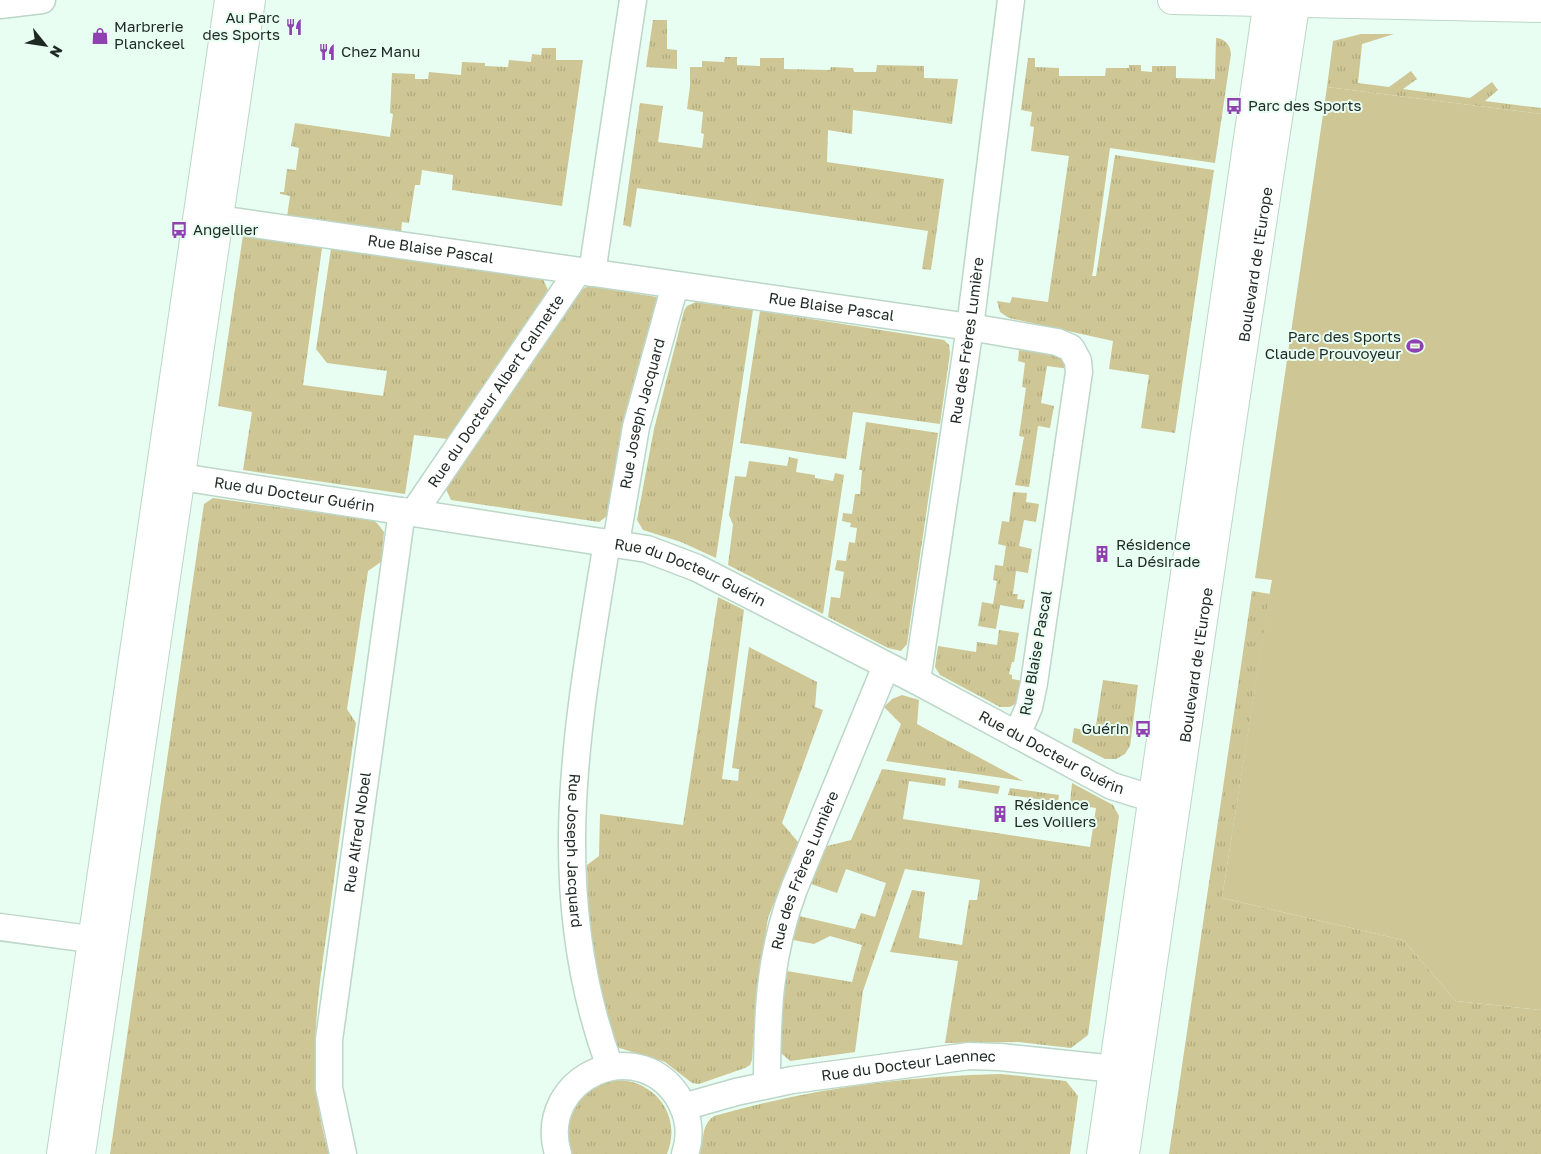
<svg xmlns="http://www.w3.org/2000/svg" width="1541" height="1154" viewBox="0 0 1541 1154" font-family="'Golos Text',sans-serif">
	<style>
		.grass { fill: url(#grass-tufts) }
		.garden { fill: #cec694 }
		.lines { fill: none; stroke-linecap: round; stroke-linejoin: round }
		.street-casing { stroke: #bcd6c8; stroke-width: 29 }
		.secondary-casing { stroke: #bcd6c8; stroke-width: 30 }
		.street { stroke: #fff; stroke-width: 26 }
		.secondary { stroke: #fff; stroke-width: 28 }
		.labels { text-anchor: middle; stroke-width: 4; stroke-linejoin: round; paint-order: stroke }
		.poi-label { font-size: 15px; fill: #1f2923; stroke: #e8fef2; text-anchor: start }
		.street-label { font-size: 15px; fill: #1f2923; stroke: #e8fef2 }
	</style>
	<defs>
		<pattern id="grass-tufts" width="24" height="20" patternUnits="userSpaceOnUse" patternTransform="scale(1.25)"><rect width="24" height="20" fill="#cec694"/><path d="M3 7l-1-3M5 7V3M7 7l1-3M15 17l-1-3M17 17v-4M19 17l1-3" fill="none" stroke="#b0aa7f"/></pattern>
	</defs>
	<rect width="100%" height="100%" fill="#e8fef2"/>
	<path class="grass" d="M653,20H667V49L677,50V69L646,67Z
		M1361,34H1394L1362,44L1358,83L1389,87L1411,71L1417,79L1403,89L1470,98L1492,82L1498,90L1485,101L1541,108V114L1327,87L1333,41Z
		M1216,38C1226,39 1230,45 1231,54L1215,163L1110,148L1093,271L1092,276H1096L1115,155L1214,170L1175,433L1141,428L1149,375L1109,369L1113,341L1009,318L1000,312L997,301L1010,303L1012,297L1048,302L1069,156L1031,151L1034,127L1030,126L1032,112L1021,110L1028,58H1035V67L1059,68V76H1105L1106,68H1129V65H1141V71L1152,72V66H1176V78L1215,79Z
		M542,48H556V60H583L562,206L452,190L453,175L422,170L420,185H415L409,223L402,222L401,233L287,217L290,196L280,194V192H284L287,169L296,170L299,148L291,146L295,123L390,137L393,114L390,113L392,73L415,74V79H428L429,72L461,75L462,62L485,63V66L508,67L509,60L531,62L532,54L541,55Z
		M725,57H737V65L760,66V58H784V69L830,70L831,67L853,68L854,72H876L877,65L924,66V78L958,79L952,124L853,110L852,134L828,130L827,162L944,179L931,270L922,269L928,231L637,188L631,227L623,225L640,103L663,106L658,142L702,148L704,134L701,133L703,112L687,109L690,86V67H702V61L724,62Z
		M243,235L322,248L303,385L383,396L387,371L327,363L316,349L331,249L543,279L548,290L447,439L414,435L405,494L243,470L252,412L218,406Z
		M588,286L657,297L625,413L607,516L599,522L451,500L445,487L578,292Z
		M696,302L753,310L716,558L681,542L643,530L637,520L654,429L684,311L687,306Z
		M760,311L944,340L949,345L950,353L940,424L853,412L846,459L740,443Z
		M1019,350L1059,355L1070,369L1047,366L1041,403L1054,406L1050,428L1038,426L1029,487L1015,485L1024,437L1019,436L1026,388L1022,387L1025,363L1018,361Z
		M866,422L938,433L907,644L901,651L888,648L828,617L831,597L840,598L844,572L835,570L837,560L846,561L849,542L855,543L857,528L850,527L851,523L842,521L843,513L852,514L855,494H860L862,470H859Z
		M789,457L798,459L796,472L815,475V478L833,481L835,473L844,475L823,614L728,565L733,525L729,515L735,476L746,477L749,461L787,466Z
		M1013,492L1027,493L1026,502L1039,504L1036,522L1024,520L1019,546L1032,549L1028,573L1016,571L1013,594H1018L1017,599L1025,600L1023,609L1000,605L996,629L978,626L982,602L993,604L997,581L993,580L995,565L1003,566L1006,546L998,544L1002,521L1009,522Z
		M213,498L372,520L377,523L384,532L381,562L368,571L347,709L356,723C347,785 338,848 330,910C318,995 304,1070 329,1154H110L204,504Z
		M1252,591L1270,594L1222,898L1403,940L1456,1001L1541,1010V1154H1169Z
		M718,597L744,610L722,779L738,781L739,769L732,768L749,647L817,682L815,707L823,710L782,823L798,842L768,918L756,995L752,1060L750,1065L745,1068L699,1084L692,1083L665,1062L616,1047C595,990 588,926 587,865L599,856L600,814L683,825Z
		M999,630L1019,633L1014,662H1012L1009,674L1012,675V679L1023,681L1017,703L1010,707H1000L940,675L935,667L938,646L976,652L977,642L997,645Z
		M1103,680L1138,685L1130,746L1125,754L1116,759H1105L1072,742L1074,728L1095,732Z
		M902,695L919,700L917,724L1023,781L886,761L901,724L884,707L892,699Z
		M882,769L946,778L945,786L909,781L903,819L1090,847L1096,808L1070,804L1072,783L1113,805L1119,816L1118,823L1088,1035L1071,1048L1018,1042L945,1043L958,961L890,952L912,890L925,892L919,938L962,945L969,900H977L980,880L905,869L863,991L855,1052L790,1061L781,1053L782,1013L787,971L852,982L862,945L830,936L814,944L793,940L799,916L855,929L861,913L875,917L886,883L846,869L837,893L811,884L827,846L851,840Z
		M959,780L1000,786L998,794L958,788Z
		M1010,788L1059,795L1058,802L1008,795Z
		M1001,1074L1066,1081L1078,1096L1070,1154H700C704,1140 701,1125 714,1116C808,1089 903,1076 1001,1074Z
		M613,1080C654,1078 683,1115 667,1154H572C563,1129 571,1099 595,1086C600,1083 607,1082 613,1080Z"/>
	<path class="garden" d="M1327,87L1541,114V1010L1456,1001L1403,940L1222,898L1271,585L1272,580L1255,578Z"/>
	<g class="lines">
		<g class="street-casing">
			<g id="street">
				<path d="M0,5L42,0"/>
				<path id="s1" d="M198,216L970,327L1057,342L1071,348L1078,361L1079,372L1034,683L1029,707L1017,735"/>
				<path d="M592,273L633,0"/>
				<path id="s2" d="M161,474L647,549L697,568L917,681L1112,786L1144,796L1174,801"/>
				<path id="s3" d="M414,512L578,271"/>
				<path id="s4" d="M607,542C578,722 544,889 610,1067"/>
				<path id="s5" d="M616,543L636,427L675,285"/>
				<path id="s6" d="M917,681L970,327L1011,0"/>
				<path d="M0,927L112,942"/>
				<path id="s7" d="M767,1085C767,1015 769,955 794,889L886,666"/>
				<path id="s8" d="M683,1107L736,1092L792,1080L969,1056L1000,1057L1134,1071"/>
				<path id="s9" d="M343,1154L329,1088V1040L402,511"/>
				<path d="M558,1154C535,1076 642,1030 681,1102C689,1118 691,1137 685,1154"/>
			</g>
		</g>
		<g class="secondary-casing">
			<g id="secondary">
				<path d="M1172,0L1541,8"/>
				<path d="M61,1154L229,0"/>
				<path d="M81,1154L251,0"/>
				<path d="M1101,1154L1268,0"/>
				<path id="s10" d="M1125,1154L1234,408L1296,0"/>
			</g>
		</g>
		<use href="#street" class="street"/>
		<use href="#secondary" class="secondary"/>
	</g>
	<defs>
		<g id="restaurant-bare" transform="scale(1.35)"><path d="M-5-6h1v4h1v-4h1v4h1v-4h1v5L-1.5 .5V6h-2V.5L-5-1ZM5-6V6H3V1.5H1.5Q1.5-4 5-6Z" fill="#9041b1" stroke="#e8fef2" stroke-width="2.5" paint-order="stroke"/></g>
		<g id="shop-bare" transform="scale(1.35)"><path d="M-5-2.5h2.3a2.7 3.5 0 0 1 5.4 0H5L5.5 6h-11ZM-1.5-2.5h3a1.5 2.3 0 0 0-3 0Z" fill="#9041b1" stroke="#e8fef2" stroke-width="2.5" paint-order="stroke"/></g>
		<g id="bus-bare" transform="scale(1.35)"><path d="M-5-6H5V4H4V6H2V4H-2V6H-4V4H-5ZM-3.5-4V0h7V-4ZM-3.5 1.2v1.5H-2V1.2ZM2 1.2v1.5H3.5V1.2Z" fill="#9041b1" stroke="#e8fef2" stroke-width="2.5" paint-order="stroke"/></g>
		<g id="stadium-bare" transform="scale(1.35)"><path d="M0-5a6.5 5 0 1 0 0 10a6.5 5 0 1 0 0-10ZM-3.5-1.8h7v3.6h-7Z" fill="#9041b1" stroke="#e8fef2" stroke-width="2.5" paint-order="stroke"/></g>
		<g id="building-bare" transform="scale(1.35)"><path d="M-4-6H4V6H1V3H-1V6H-4ZM-2.5-4.3h1.7v1.8h-1.7ZM.8-4.3h1.7v1.8H.8ZM-2.5-1h1.7V.8h-1.7ZM.8-1h1.7V.8H.8Z" fill="#9041b1" stroke="#e8fef2" stroke-width="2.5" paint-order="stroke"/></g>
	</defs>
	<g fill-rule="evenodd">
		<use href="#restaurant-bare" x="294" y="27"/>
		<use href="#shop-bare" x="100" y="36"/>
		<use href="#restaurant-bare" x="327" y="52"/>
		<use href="#bus-bare" x="1234" y="106"/>
		<use href="#bus-bare" x="179" y="230"/>
		<use href="#stadium-bare" x="1415" y="346"/>
		<use href="#building-bare" x="1102" y="554"/>
		<use href="#bus-bare" x="1143" y="729"/>
		<use href="#building-bare" x="1000" y="814"/>
	</g>
	<g class="labels">
		<g class="poi-label">
			<text x="280" y="23" text-anchor="end">Au Parc<tspan x="280" dy="17">des Sports</tspan></text>
			<text x="114" y="32">Marbrerie<tspan x="114" dy="17">Planckeel</tspan></text>
			<text x="341" y="57">Chez Manu</text>
			<text x="1248" y="111">Parc des Sports</text>
			<text x="193" y="235">Angellier</text>
			<text x="1401" y="342" text-anchor="end">Parc des Sports<tspan x="1401" dy="17">Claude Prouvoyeur</tspan></text>
			<text x="1116" y="550">Résidence<tspan x="1116" dy="17">La Désirade</tspan></text>
			<text x="1129" y="734" text-anchor="end">Guérin</text>
			<text x="1014" y="810">Résidence<tspan x="1014" dy="17">Les Voiliers</tspan></text>
		</g>
		<g class="street-label">
			<text dy="5" stroke="none"><textPath href="#s1" startOffset="235">Rue Blaise Pascal</textPath></text>
			<text dy="5" stroke="none"><textPath href="#s10" startOffset="899">Boulevard de l'Europe</textPath></text>
			<text dy="5" stroke="none"><textPath href="#s1" startOffset="640">Rue Blaise Pascal</textPath></text>
			<text dy="5" stroke="none"><textPath href="#s6" startOffset="344">Rue des Frères Lumière</textPath></text>
			<text dy="5" stroke="none"><textPath href="#s3" startOffset="146">Rue du Docteur Albert Calmette</textPath></text>
			<text dy="5" stroke="none"><textPath href="#s5" startOffset="132">Rue Joseph Jacquard</textPath></text>
			<text dy="5" stroke="none"><textPath href="#s2" startOffset="135">Rue du Docteur Guérin</textPath></text>
			<text dy="5" stroke="none"><textPath href="#s2" startOffset="540">Rue du Docteur Guérin</textPath></text>
			<text transform="translate(1036 653) rotate(-80)" y="5">Rue Blaise Pascal</text>
			<text dy="5" stroke="none"><textPath href="#s10" startOffset="494">Boulevard de l'Europe</textPath></text>
			<text dy="5" stroke="none"><textPath href="#s2" startOffset="945">Rue du Docteur Guérin</textPath></text>
			<text dy="5" stroke="none"><textPath href="#s9" startOffset="325">Rue Alfred Nobel</textPath></text>
			<text dy="5" stroke="none"><textPath href="#s4" startOffset="311">Rue Joseph Jacquard</textPath></text>
			<text dy="5" stroke="none"><textPath href="#s7" startOffset="220">Rue des Frères Lumière</textPath></text>
			<text dy="5" stroke="none"><textPath href="#s8" startOffset="230">Rue du Docteur Laennec</textPath></text>
		</g>
	</g>
	<g transform="translate(45 45) rotate(120)" stroke="#e8fef2" stroke-width="4" paint-order="stroke">
	<path d="M0-4L9 19L0 12L-9 19Z" fill="#1f2923"/>
	<text y="-8" font-size="14" font-weight="bold" text-anchor="middle" fill="#1f2923">N</text>
	</g>
</svg>
